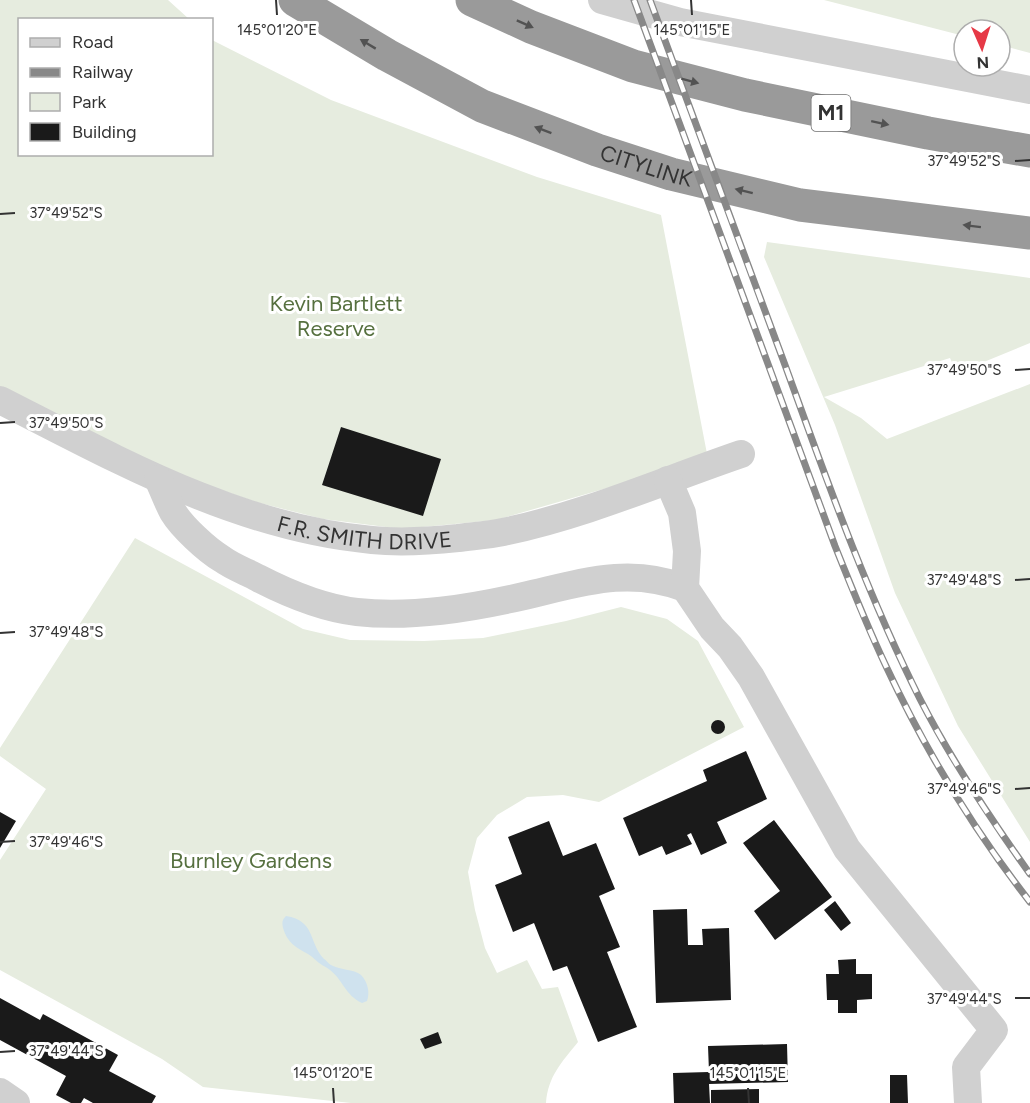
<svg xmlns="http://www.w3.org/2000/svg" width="1030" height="1103" viewBox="0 0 1030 1103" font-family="Figtree,sans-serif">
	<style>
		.green { fill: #e6ecdf }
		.water { fill: #cfe2ee }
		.building { fill: #1a1a1a }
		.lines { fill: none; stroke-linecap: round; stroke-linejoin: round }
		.minor { stroke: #d0d0d0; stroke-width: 28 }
		.highway { stroke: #9a9a9a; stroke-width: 33 }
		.rail-casing { stroke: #888; stroke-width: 7 }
		.rail { stroke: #fff; stroke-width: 4.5; stroke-dasharray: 14; stroke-linecap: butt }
		.oneway { fill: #525252 }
		.ticks { fill: none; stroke: #333; stroke-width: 2 }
		.labels { text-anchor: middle; stroke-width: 6; stroke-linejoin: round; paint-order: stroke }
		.shield { fill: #fff; stroke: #707070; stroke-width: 1.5 }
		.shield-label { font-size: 21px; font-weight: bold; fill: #333 }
		.street-label { font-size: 22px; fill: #333; stroke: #fff }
		.park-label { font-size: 22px; fill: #56703f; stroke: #fff }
		.ticks-label { font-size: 15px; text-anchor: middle; fill: #333; stroke: #fff; stroke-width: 6; stroke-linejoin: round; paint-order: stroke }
	</style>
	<rect width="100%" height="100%" fill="#fff"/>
	<path class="green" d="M0,0H168L189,19L20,20V154H212V40L331,100L537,177L661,215L708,459L496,520L402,529L323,519L256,502L204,484L112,445L0,387Z
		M824,0H1030V53L1000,45V30H964V36Z
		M767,242L1030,278V343L957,373L950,358L824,397L861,418L887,439L1030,384V842L958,726L895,593L835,425L764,257Z
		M135,538L303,629L350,640L424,641L483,638L566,621L621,607L667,619L698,641L744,727L599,802L563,795L527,797L497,815L477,838L468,872L475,910L485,948L497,973L527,960L542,989L558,987L578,1042C562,1062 548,1076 546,1103H351L203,1087L162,1059L0,970V860L46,789L0,756V748Z"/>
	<path class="water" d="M286,916C316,921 308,942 324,959C325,959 329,964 331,965C339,970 354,969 361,975C368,982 370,993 367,1001L362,1003C345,995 343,980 330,970C328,968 325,967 322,965C317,962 313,957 308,954C295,947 287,942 283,928C282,922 282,920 286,916Z"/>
	<path class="building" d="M341,427L441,459L423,516L322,485Z
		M711 727a7 7 0 1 1 14 0a7 7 0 1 1-14 0Z
		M746,751L767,799L717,822L727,843L701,855L691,833L687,835L692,844L666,855L662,846L639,856L623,818L707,781L703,770Z
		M0,812L16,821L0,848Z
		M774,820L832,897L775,940L754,911L780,891L743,843Z
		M549,821L563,856L596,843L615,889L599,896L620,947L607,952L637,1027L598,1042L567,966L553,971L534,923L513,932L495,885L522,874L508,837Z
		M835,901L851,923L841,931L824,910Z
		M687,909L688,945H703L702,929L729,928L731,1000L656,1003L653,910Z
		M856,959V974H872V999L857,1000V1013H838V1000H827L826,974H839L838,960Z
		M0,998L40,1020L43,1014L118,1055L109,1071L156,1096L152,1103H93L84,1098L81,1103H71L56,1095L66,1076L0,1040Z
		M438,1032L442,1043L425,1049L420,1039Z
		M787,1044L788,1082L709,1084L710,1103H674L673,1073L709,1072L708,1046Z
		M890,1075H907L908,1103H890Z
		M759,1089V1103H711V1090Z"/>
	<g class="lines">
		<g class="minor">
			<path d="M602,0L680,22L1030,90"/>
			<path id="s1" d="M0,400C118,460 238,528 372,540C400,543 430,541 458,538C473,536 489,535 503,532C585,515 662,481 741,454"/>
			<path d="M158,479C163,489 167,501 173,512C182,527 207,550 222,559C233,567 247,572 258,578C289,594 322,608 357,612C412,618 471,608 524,596C581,583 628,566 685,588"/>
			<path d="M668,480L682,513L687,551L685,588L712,628L730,647L751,677L847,849L994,1030L966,1067L968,1103"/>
			<path d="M0,1092L16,1103"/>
		</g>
		<g class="highway">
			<path id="s2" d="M295,0L387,55L482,106L597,150L671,174L800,205L1030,233"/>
			<path d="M472,0L531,27L633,66L745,95L928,133L1030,151"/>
		</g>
		<g class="rail-casing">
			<path id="rail" d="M634,0L835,546C851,586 867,626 885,664C924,748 973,829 1030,902
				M650,0C695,122 740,244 785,365C826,478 866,592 920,699C951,760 990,818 1030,874"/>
		</g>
		<use href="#rail" class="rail"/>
	</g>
	<defs><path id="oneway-solid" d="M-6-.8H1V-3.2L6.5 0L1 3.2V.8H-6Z" transform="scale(1.5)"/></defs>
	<g class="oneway">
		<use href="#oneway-solid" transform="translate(525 24) rotate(24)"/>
		<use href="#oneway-solid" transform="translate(368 44) rotate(-149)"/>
		<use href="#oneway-solid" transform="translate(690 81) rotate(15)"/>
		<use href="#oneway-solid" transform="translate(880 123) rotate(12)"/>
		<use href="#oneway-solid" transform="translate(543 130) rotate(-159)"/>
		<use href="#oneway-solid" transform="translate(744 191) rotate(-166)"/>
		<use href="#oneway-solid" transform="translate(972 226) rotate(-173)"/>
	</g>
	<path class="ticks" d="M276,0L277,15M691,0L692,15M1015,161L1030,160M0,214L15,213M1015,370L1030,369M0,423L15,422M1015,580L1030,579M0,633L15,632M1015,789L1030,788M0,842L15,841M1015,998H1030M0,1052L15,1051M333,1088L334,1103M748,1088L749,1103"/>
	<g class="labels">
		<rect class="shield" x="811.5" y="95" width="39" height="36" rx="4.5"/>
		<g class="shield-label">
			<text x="831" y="120">M1</text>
		</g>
		<g class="street-label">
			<text dy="8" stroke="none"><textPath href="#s2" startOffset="390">CITYLINK</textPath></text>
			<text dy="8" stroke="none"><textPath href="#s1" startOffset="392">F.R. SMITH DRIVE</textPath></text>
		</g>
		<g class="park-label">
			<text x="336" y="311">Kevin Bartlett<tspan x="336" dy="25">Reserve</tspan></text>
			<text x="251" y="868">Burnley Gardens</text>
		</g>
	</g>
	<g class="ticks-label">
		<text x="277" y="35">145°01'20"E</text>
		<text x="692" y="35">145°01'15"E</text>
		<text x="964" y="166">37°49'52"S</text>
		<text x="66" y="218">37°49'52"S</text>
		<text x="964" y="375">37°49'50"S</text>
		<text x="66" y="428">37°49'50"S</text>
		<text x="964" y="585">37°49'48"S</text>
		<text x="66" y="637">37°49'48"S</text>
		<text x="964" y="794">37°49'46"S</text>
		<text x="66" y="847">37°49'46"S</text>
		<text x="964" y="1004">37°49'44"S</text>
		<text x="66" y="1056">37°49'44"S</text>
		<text x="333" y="1078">145°01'20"E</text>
		<text x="748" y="1078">145°01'15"E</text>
	</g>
	<rect x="18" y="18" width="195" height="138" fill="#ffffff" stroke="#adadad" stroke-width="1.5"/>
	<rect x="30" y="38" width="30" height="9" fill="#d0d0d0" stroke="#adadad" stroke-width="1.5"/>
	<text x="72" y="48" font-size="18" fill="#333333">Road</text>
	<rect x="30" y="68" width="30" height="9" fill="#888888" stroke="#adadad" stroke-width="1.5"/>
	<text x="72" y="78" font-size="18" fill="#333333">Railway</text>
	<rect x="30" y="93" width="30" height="18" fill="#e6ecdf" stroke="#adadad" stroke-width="1.5"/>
	<text x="72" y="108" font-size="18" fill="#333333">Park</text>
	<rect x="30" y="123" width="30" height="18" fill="#1a1a1a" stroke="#adadad" stroke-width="1.5"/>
	<text x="72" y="138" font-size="18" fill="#333333">Building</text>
	<g transform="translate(982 48) rotate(177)"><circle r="28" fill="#ffffff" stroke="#adadad" stroke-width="1.5"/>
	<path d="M0-4.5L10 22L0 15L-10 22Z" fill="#e63946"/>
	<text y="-9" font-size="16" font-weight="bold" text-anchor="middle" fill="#333333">N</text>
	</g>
</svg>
